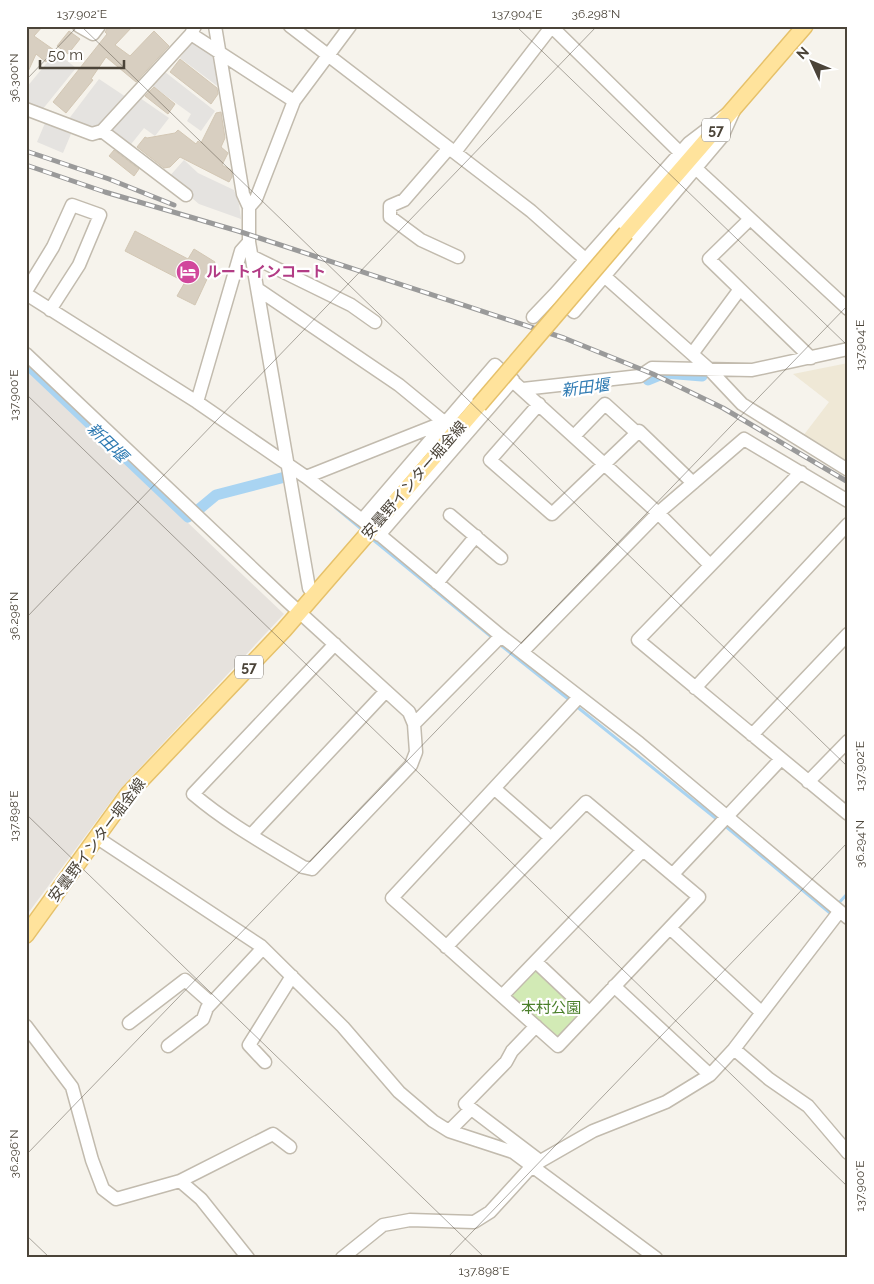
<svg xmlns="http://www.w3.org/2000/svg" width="874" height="1284" viewBox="0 0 874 1284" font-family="Raleway,'Noto Sans JP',sans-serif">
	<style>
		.industrial { fill: #e6e2dd }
		.education { fill: #efe8d6 }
		.green { fill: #d2eab5 }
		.parking { fill: #e5e3e0 }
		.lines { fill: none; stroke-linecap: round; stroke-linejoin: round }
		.stream { stroke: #a9d4f2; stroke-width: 3 }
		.canal { stroke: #a9d4f2; stroke-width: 11 }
		.building { fill: #d8cfc1; stroke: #d3c7b4 }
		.minor-casing { stroke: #c2bbae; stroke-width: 15 }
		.major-casing { stroke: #e6c16a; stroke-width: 18 }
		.minor { stroke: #fff; stroke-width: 12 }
		.major { stroke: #ffe39c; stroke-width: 15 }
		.rail-casing { stroke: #9a9a9a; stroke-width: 5 }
		.rail { stroke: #fff; stroke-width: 3; stroke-dasharray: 9; stroke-linecap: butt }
		.major-bridge-casing { stroke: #e6c16a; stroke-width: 18; stroke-linecap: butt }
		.major-bridge { stroke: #ffe39c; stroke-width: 15 }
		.ticks { fill: none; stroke: #4b4439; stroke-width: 1; stroke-opacity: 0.45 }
		.labels { text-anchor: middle; stroke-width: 4.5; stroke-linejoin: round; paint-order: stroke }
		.shield { fill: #fff; stroke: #817c74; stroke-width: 1 }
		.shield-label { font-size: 14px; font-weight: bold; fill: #4b4439 }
		.hotel-label { font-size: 15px; font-weight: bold; fill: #b23c85; stroke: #fff; text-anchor: start }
		.street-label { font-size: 15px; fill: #4b4439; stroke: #fff }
		.park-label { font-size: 15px; fill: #4a7f2a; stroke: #fff }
		.water-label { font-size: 16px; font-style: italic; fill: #2e7ab2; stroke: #fff }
		.neatline { fill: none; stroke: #4b4439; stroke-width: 2 }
		.ticks-label { font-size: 12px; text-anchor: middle; fill: #4b4439 }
	</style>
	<rect width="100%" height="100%" fill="#f6f3ec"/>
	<path class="industrial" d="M26,369L284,614L121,788L26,916Z"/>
	<path class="education" d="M848,363V465L803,436L829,402L793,374Z"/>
	<path class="green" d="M534,971L541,972L580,1008L579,1015L561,1035H553L513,1000V992Z"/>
	<path class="parking" d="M192,41L213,52L220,88L180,58Z
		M56,52L76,68L42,110L26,104V88Z
		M165,72L215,111L201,131L187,121L191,114L151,85Z
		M99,79L126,97L97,127L87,129L68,120Z
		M140,98L169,118L155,136L144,128L128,148L108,131Z
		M45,123L71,134L63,153L37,142Z
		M184,160L198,173L234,190L239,204L241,219L199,204L168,178Z"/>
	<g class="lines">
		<path class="stream" d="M335,507L365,532
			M371,538L494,639
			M498,643L572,702
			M576,706L719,821
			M724,825L830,913L832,910
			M836,906L848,893"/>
		<path class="canal" d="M26,363L188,517L191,515
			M648,380L665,373L702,376
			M198,510L216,495L285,477"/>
	</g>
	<path class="building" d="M26,26H43L34,36L54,50L46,62L36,54L26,76Z
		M109,26H133L115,45L130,56L154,31L169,46L136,82L106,57L91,79L93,80L66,113L53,102L107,34L105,32Z
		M69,31L80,39L68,54L57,46Z
		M180,59L217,88L218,94L211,104L170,72Z
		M154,87L175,104L168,114L145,96Z
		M221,112L225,138L221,147L228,153L222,165L231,170L232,177L229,182L180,157L170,167L164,168L137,147L145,137L147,138L175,133L178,130L196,144L198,141L201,143L216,113Z
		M114,150L139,169L134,176L109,156Z
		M135,231L188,259L194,249L215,262L195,305L177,296L185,282L125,251Z"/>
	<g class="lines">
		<g class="minor-casing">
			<path id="minor" d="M79,26L93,34L99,26
				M215,26L243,194L249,207V242L309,588L315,595
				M290,26L531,211L709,369L742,404L848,470
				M551,26L704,176L848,309
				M191,34L294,101
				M735,108L722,137L574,312L555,294L689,143Z
				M26,109L92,134L102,131L191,34L195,26
				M102,131L186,195
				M449,148L404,200L390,206V217L421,240L458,257
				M455,152L552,26
				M249,207L256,199L294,101L350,26
				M750,219L709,259L811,358
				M253,257L351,305L375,322
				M259,290L399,385L444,422
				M26,291L53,247L72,205L100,215L79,265L50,310
				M26,294L197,402L306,477L442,423
				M533,317L555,294
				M26,354L286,600L409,712L414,724L501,636
				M692,354L740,289
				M523,389L640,376L652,368L752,370L848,349
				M197,402L241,251L249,242
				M539,404L490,460L552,514L639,431L693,483
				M574,436L605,404L637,433
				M801,472L638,640L848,814
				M306,477L362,520L501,636L639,743L848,918
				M450,515L501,558
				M362,520L495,365L658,513L710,565
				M379,535L513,380
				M437,583L476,536
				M335,644L193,794C227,823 265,844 303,867L312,869L411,765L416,752L414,724
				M522,652L658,513L744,439L848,501
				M695,688L848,524
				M752,735L848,634
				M808,782L848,741
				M495,789L551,838L586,802L699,897L558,1046L392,898L579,697
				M251,835L386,691
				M96,837L261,946L343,1027L399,1092L433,1121L449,1131L513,1152L656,1258
				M673,874L781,759
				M670,928L761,1012
				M446,947L551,838
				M536,962L589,1012
				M614,986L710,1075
				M502,996L642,851
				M129,1023L185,980L211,1003
				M26,1026L72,1087L92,1160L103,1189L116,1199L180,1181L201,1199L248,1258
				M536,1026L512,1051L506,1062L465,1104L540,1161
				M168,1046L203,1019L207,1008L263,948
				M734,1049L769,1079L808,1106L848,1153
				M265,1062L249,1045L292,976
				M449,1131L470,1110
				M180,1181L273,1134L290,1147
				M342,1258L383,1225L410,1220L474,1222L490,1212L532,1166L593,1131L666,1102L710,1075L734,1049L839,912"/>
		</g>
		<g class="major-casing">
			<path id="major" d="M626,233L805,26
				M26,935L128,794L284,630L479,405"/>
		</g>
		<use href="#minor" class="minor"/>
		<use href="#major" class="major"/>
		<g class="rail-casing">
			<path id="rail" d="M26,151L109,179L174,205
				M26,165L105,192L238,231L564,338L653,374L723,408L848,482"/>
		</g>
		<use href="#rail" class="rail"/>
		<g class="major-bridge-casing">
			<path id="major-bridge" d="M479,405L626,233"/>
		</g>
		<use href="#major-bridge" class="major-bridge"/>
	</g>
	<path class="ticks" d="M81,26L848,767M516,26L848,346M26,80L78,26M26,394L848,1187M26,618L597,26M26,814L485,1258M26,1155L848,305M26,1235L50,1258M447,1258L848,842"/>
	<defs>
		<g id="hotel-disc" transform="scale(1.25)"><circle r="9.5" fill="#d1479c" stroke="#fff"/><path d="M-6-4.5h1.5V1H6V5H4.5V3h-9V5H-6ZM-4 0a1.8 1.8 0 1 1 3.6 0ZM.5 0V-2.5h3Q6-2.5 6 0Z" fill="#fff"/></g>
	</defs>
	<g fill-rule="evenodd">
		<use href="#hotel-disc" x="188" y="272"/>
	</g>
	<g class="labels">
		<g class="shield">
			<rect x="702" y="118.5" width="28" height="23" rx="4"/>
			<rect x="235" y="655.5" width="28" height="23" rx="4"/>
		</g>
		<g class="shield-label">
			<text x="716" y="135">57</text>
			<text x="249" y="672">57</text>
		</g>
		<g class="hotel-label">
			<text x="206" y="277">ルートインコート</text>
		</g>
		<g class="street-label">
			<text transform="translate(414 480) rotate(-49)" y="5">安曇野インター堀金線</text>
			<text transform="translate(97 840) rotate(-53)" y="5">安曇野インター堀金線</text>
		</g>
		<g class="park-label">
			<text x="551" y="1013">本村公園</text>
		</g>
		<g class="water-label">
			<text transform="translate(585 387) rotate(-7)" y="6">新田堰</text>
			<text transform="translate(108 442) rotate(44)" y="6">新田堰</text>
		</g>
	</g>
	<rect width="874" height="1284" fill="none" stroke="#ffffff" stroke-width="55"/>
	<g transform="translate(812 62) rotate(314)" stroke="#ffffff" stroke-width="4" paint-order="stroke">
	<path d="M0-4L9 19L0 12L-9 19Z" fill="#4b4439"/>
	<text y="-8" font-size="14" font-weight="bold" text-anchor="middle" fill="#4b4439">N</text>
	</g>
	<path d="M40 60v8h84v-8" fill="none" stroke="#4b4439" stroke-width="2.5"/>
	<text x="48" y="60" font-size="15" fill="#4b4439" stroke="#ffffff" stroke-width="4" paint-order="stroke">50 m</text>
	<rect x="28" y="28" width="818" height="1228" class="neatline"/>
	<g class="ticks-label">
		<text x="82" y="18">137.902°E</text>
		<text x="517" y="18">137.904°E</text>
		<text x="596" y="18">36.298°N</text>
		<text transform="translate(14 78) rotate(-90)" y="4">36.300°N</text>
		<text transform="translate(860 345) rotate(-90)" y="4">137.904°E</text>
		<text transform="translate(14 395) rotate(-90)" y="4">137.900°E</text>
		<text transform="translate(14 616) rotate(-90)" y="4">36.298°N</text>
		<text transform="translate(860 766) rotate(-90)" y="4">137.902°E</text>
		<text transform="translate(14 816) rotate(-90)" y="4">137.898°E</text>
		<text transform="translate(860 844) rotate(-90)" y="4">36.294°N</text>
		<text transform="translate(14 1154) rotate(-90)" y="4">36.296°N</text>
		<text transform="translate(860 1186) rotate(-90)" y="4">137.900°E</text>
		<text x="484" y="1275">137.898°E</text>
	</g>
</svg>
